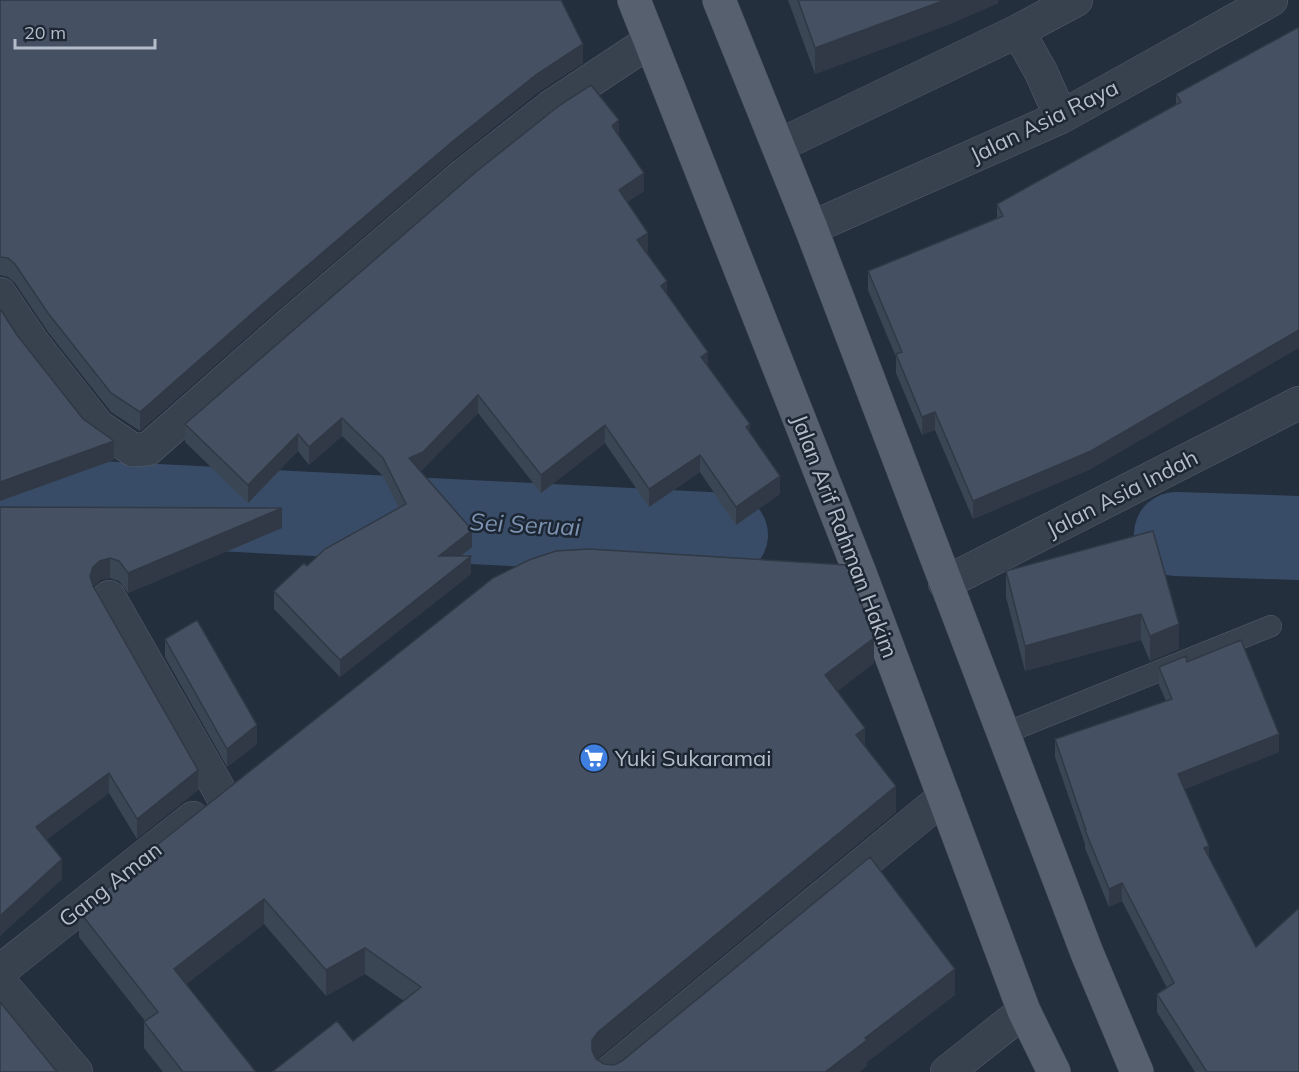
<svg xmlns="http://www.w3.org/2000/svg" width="1299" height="1072" viewBox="0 0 1299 1072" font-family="Mulish,sans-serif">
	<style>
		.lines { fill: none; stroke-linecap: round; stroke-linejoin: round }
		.river { stroke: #394c67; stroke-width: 84 }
		.service-casing { stroke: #565f6c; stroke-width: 22 }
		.minor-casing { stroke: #565f6c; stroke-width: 34 }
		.tertiary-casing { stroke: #565f6c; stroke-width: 34 }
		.primary-casing { stroke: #414a57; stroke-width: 34 }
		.service { stroke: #38414e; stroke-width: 21 }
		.minor { stroke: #38414e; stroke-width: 33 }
		.tertiary { stroke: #38414e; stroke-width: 33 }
		.primary { stroke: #56606e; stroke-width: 33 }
		.wall { fill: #3b4654 }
		.shaded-wall { fill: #303945 }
		.building { fill: #455162; stroke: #303945; stroke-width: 1.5 }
		.labels { text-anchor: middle; stroke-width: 5; stroke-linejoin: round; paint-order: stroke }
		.street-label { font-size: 22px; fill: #b4bcc9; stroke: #1d2633 }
		.poi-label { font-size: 22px; fill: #b4bcc9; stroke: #1d2633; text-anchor: start }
		.water-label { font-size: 24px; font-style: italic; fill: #7c92b1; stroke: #1d2633 }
	</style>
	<rect width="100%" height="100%" fill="#242f3e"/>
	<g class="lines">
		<path class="river" d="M0,498L726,535
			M1176,534L1299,538"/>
		<g class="service-casing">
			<path id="service" d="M1003,734L1271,626"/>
		</g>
		<g class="minor-casing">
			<path id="minor" d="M1018,31L1041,72L1061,117
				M778,146L1018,31L1076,0
				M811,228L1061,117L1271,0
				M0,294L33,343L98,426L133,450L148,449L292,322L465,174L549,108L650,41
				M945,583L1299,403
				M109,597L222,795
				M0,971L193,818
				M0,982L76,1072
				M610,1072L944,797"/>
		</g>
		<g class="tertiary-casing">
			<path id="tertiary" d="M947,1072L1024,1011"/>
		</g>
		<g class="primary-casing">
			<path id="primary" d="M634,0L860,573L1024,1011L1054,1072
				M719,0L811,228L1087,953L1137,1072"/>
		</g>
		<use href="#service" class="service"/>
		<use href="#minor" class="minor"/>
		<use href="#tertiary" class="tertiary"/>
		<use href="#primary" class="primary"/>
	</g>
	<path class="wall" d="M0,0L583,63L537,93L453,160L280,308L140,431L111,412L48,332L15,283L8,277L0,275Z
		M788,0H998V3L950,24L815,74Z
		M1299,27L1091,469L973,519L935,430L922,435L896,373V357L868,290V271L997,218V204L1176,105V94Z
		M619,137L644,191L627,202L648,251L646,252L667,294L708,366L750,433L780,494L736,525L700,472L649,507L605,443L541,493L478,413L423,469L420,471L472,547L461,556L471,574L340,677L274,609V591L307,566L399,508L383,476L342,436L309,465L298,451L248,503L185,442V424Z
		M0,507L282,528L128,593L119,581L110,578L100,580L93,587L198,790L137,839L109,793L46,840L62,879L0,936Z
		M1153,531L1179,649L1150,661L1141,640L1025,671L1006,597V571Z
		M165,639L257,744L227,767L165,657Z
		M1187,662L1279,752L1184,789L1209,856L1299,1072H1195L1157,1012V994L1167,988L1122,901L1109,907L1085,848V844L1055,757V739L1166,701L1159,685V667Z
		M874,663L837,691L896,812L597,1059L604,1064L614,1065L955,995L867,1062V1066L859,1072H272L353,1041L404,1001L365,974L326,996L264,924L186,984L256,1072H163L144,1048V1022L145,1021L79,937V911L157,849V845Z"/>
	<path class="shaded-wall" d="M945,0H998V3L950,24L815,74V48Z
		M583,44V63L537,93L453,160L280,308L140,431V412L280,289L453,141L537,74Z
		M619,120V138L612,126Z
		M644,173V191L619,208V190Z
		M648,233V251L637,258V240Z
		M667,281V299L661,286Z
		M1299,330V348L1091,469L973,519V501Z
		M708,352V370L701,357Z
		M478,395V413L423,469L409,475V458Z
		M935,412V430L922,435V417Z
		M342,418V436L309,465V447Z
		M750,424V442L746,427Z
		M605,425V443L541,493V475Z
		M298,434V451L248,503V485Z
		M114,441V460L0,501V482Z
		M700,455V472L649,507V489Z
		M780,476V494L736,525V507Z
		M282,508V528L128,593V573Z
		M472,530V547L439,573V556Z
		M471,556V574L340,677V660Z
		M110,558V578L100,580L93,587L90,576L93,567L100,561Z
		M1141,614V640L1025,671V646Z
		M1179,624V649L1150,661V636Z
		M874,638V663L825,701V675Z
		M257,725V744L227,767V749Z
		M865,728V753L856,735Z
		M1279,734V752L1178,792V774Z
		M198,770V790L137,839V819Z
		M109,773V793L36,847V827Z
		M896,786V812L598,1058L592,1066V1040L598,1032Z
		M1209,846V864L1204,848Z
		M62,859V879L0,936V916Z
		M1122,883V901L1109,907V889Z
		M264,899V924L174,994V969Z
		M365,948V974L326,996V970Z
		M955,969V995L867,1062V1066L859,1072H825L865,1038Z"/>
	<path class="building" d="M0,0H561L583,44L537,74L453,141L280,289L140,412L111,393L48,313L15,264L8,258L0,257Z
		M798,0H945L815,48Z
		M1299,27V330L1091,451L973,501L935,412L922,417L896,354L902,352L868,271L1003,216L997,204L1181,102L1176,94Z
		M591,85L619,120L612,126L644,173L619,190L648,233L637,240L667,281L661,286L708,352L701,357L750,424L746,427L780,476L736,507L700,455L649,489L605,425L541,475L478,395L423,452L409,458L472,530L439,556H471L340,660L274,591L304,563L307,566L325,549L406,504L383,458L342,418L309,447L298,434L248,485L185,424L477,171L560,105Z
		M0,309L17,335L83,419L114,441L0,482Z
		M0,507L282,508L128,573L119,561L110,558L100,561L93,567L90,576L93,586L198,770L137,819L109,773L36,827L62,859L0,916Z
		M1153,531L1179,624L1150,636L1141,614L1025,646L1006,571Z
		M589,549L847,565L874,638L825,675L865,728L856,735L896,786L598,1032L592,1040V1050L596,1059L604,1064L614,1065L622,1061L870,857L955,969L865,1038L867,1040L825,1072H272L337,1021L353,1041L421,987L365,948L326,970L264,899L174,969L256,1072H183L144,1022L158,1012L79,911L159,847L157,845L493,578L529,560L556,551Z
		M197,620L257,725L227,749L165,639Z
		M1241,640L1279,734L1178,774L1209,846L1204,848L1256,947L1299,908V1072H1207L1157,994L1174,983L1122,883L1109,889L1085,830H1086L1055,739L1172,699L1159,667L1186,656L1187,662Z
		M0,1002L57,1072H0Z"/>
	<defs>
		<g id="supermarket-disc" transform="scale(1.5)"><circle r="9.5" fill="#3f7fe0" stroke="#1d2633"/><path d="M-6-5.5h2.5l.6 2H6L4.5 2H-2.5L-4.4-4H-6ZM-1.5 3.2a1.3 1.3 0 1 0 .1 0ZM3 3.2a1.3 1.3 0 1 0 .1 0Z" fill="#fff"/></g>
	</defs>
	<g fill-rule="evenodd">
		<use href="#supermarket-disc" x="594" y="758"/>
	</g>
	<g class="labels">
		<g class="street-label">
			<text transform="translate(1044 121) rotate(-26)" y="8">Jalan Asia Raya</text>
			<text transform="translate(1122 493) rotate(-27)" y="8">Jalan Asia Indah</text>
			<text transform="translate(845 536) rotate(69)" y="8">Jalan Arif Rahman Hakim</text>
			<text transform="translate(110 884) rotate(-38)" y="8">Gang Aman</text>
		</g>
		<g class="poi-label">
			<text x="615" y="766">Yuki Sukaramai</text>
		</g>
		<g class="water-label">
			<text transform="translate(525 525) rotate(3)" y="8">Sei Seruai</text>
		</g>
	</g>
	<path d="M15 39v9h140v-9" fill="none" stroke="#b4bcc9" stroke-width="3"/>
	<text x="24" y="39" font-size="18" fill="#b4bcc9" stroke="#1d2633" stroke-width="4.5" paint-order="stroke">20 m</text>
</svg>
